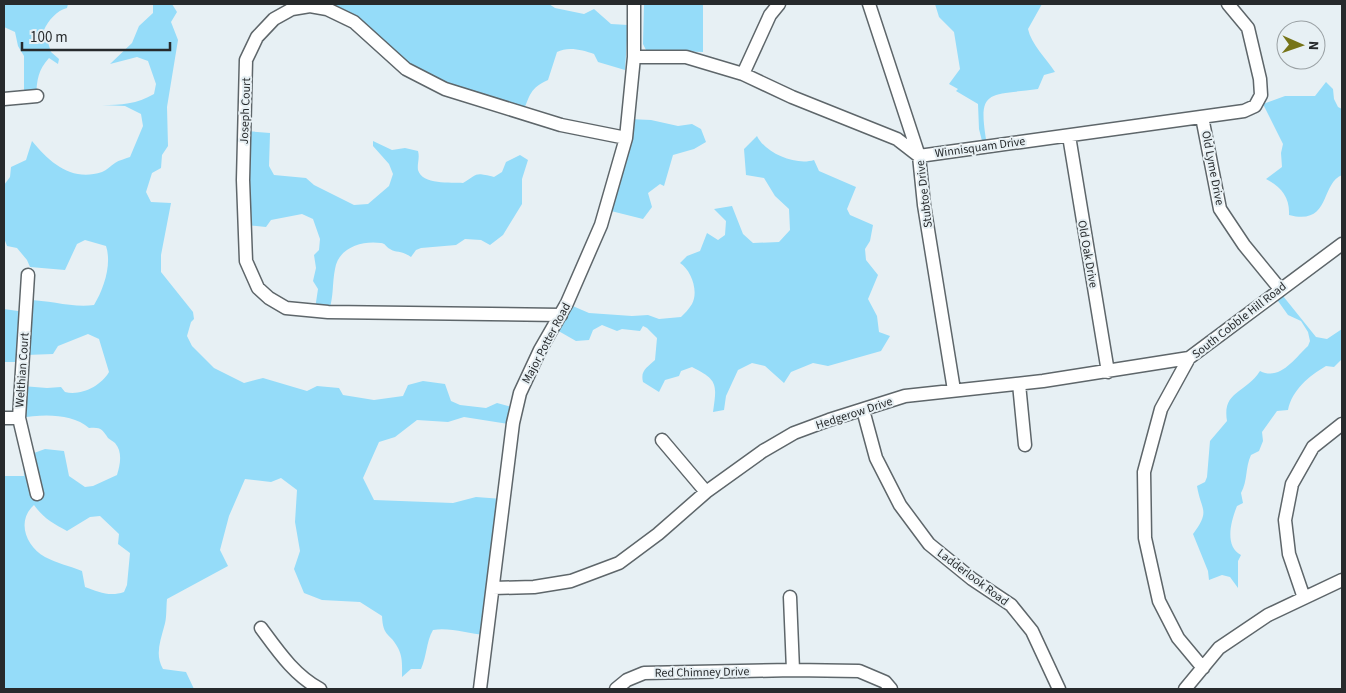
<svg xmlns="http://www.w3.org/2000/svg" width="1346" height="693" viewBox="0 0 1346 693" font-family="'Source Sans 3',sans-serif">
	<style>
		.green { fill: #95dcf9; fill-rule: evenodd }
		.lines { fill: none; stroke-linecap: round; stroke-linejoin: round }
		.minor-casing { stroke: #5e666a; stroke-width: 15 }
		.minor { stroke: #fff; stroke-width: 12 }
		.labels { text-anchor: middle; stroke-width: 4; stroke-linejoin: round; paint-order: stroke }
		.street-label { font-size: 12px; fill: #272a2c; stroke: #e7f0f4 }
	</style>
	<rect width="100%" height="100%" fill="#e7f0f4"/>
	<path class="green" d="M4,4H68L67,8C57,10 48,21 44,30L51,52L59,59L58,64L49,58C38,70 37,80 36,96L24,94V56L18,46L15,32L4,27Z
		M153,4H172L177,12L171,22L178,40L167,107L168,146L162,155L161,168L152,173L146,192L151,202L171,203L161,255V272L193,312L194,319L191,322L187,336L192,346L214,368L244,383L263,378L307,391L317,386L339,388L343,395L374,400L403,396L408,385L423,381L445,384L451,401L460,405L486,408L497,403L516,408L514,425L464,417L448,422L417,420L395,437L379,442L363,478L374,500L453,503L476,497L503,499L486,635C468,634 450,627 433,630C426,642 427,656 421,669H411L402,677C402,667 403,657 398,648C390,632 383,638 382,616L360,602L322,600L304,593L294,569L300,551L295,522L297,490L281,478L271,482L245,479L229,516L220,550L228,566L167,599C166,608 167,619 164,627C160,642 155,655 163,669L186,672L194,689H4V476H24L23,457L45,449L64,451L69,476L85,487L93,486L117,475C120,465 123,452 115,443C113,441 110,440 108,438C102,429 101,427 89,428C72,413 42,414 20,418L22,386L47,388L61,387L65,392C81,396 101,386 109,372L99,339L88,334L58,346L53,354L26,355L23,362H4V309L25,312L27,300C50,300 72,308 94,305C104,289 112,264 106,246L85,240L77,244L65,270L30,267L27,260L17,248L7,246L4,238V185L10,177L11,167L26,160L32,141C50,163 72,182 102,172C107,170 110,166 115,163C119,160 125,159 130,157L143,126L141,114L125,106L102,105C121,105 137,104 154,94L156,84L148,61L137,57L110,64L132,43L139,26L153,13ZM34,505C43,518 54,524 67,531L90,517L100,516L119,534L118,544L130,553L127,585L124,592C110,597 98,592 85,587L82,571C70,566 56,563 45,557C26,546 16,521 34,505Z
		M319,4H549L555,8L584,14L594,9L611,24L628,25L625,70L598,62L594,54C583,50 568,46 557,52L548,80C530,88 530,95 523,112L411,72Z
		M644,4H703V52L646,50L643,44Z
		M935,4H1042L1028,29C1031,44 1046,58 1055,72L1044,75L1038,89C987,96 977,88 987,145H983L979,129L978,104L956,91L958,89L949,84L960,69L954,32L939,17Z
		M1326,82L1333,89L1334,99L1338,107L1342,109V175C1320,184 1331,226 1289,215C1290,197 1281,187 1266,179L1282,167L1281,153L1283,144L1263,104L1285,96H1315Z
		M629,119L651,120L678,126L692,124L701,129L706,142L694,149L673,155L664,186L660,184L648,193L652,207L643,219L607,210Z
		M246,131L270,133L269,166L274,175L306,178L314,185L354,205L368,204L389,186L393,174L389,164L373,146V141L392,150L405,148L418,151C420,158 417,164 418,170C422,185 451,182 463,183C478,174 474,172 494,177L502,172L506,162L520,155L528,160L522,179V204L503,235L490,245L481,240L465,239L456,245L421,248L416,250L411,257C401,250 396,253 390,249C386,247 385,243 381,243C362,240 338,248 335,269C332,284 334,295 329,311L315,309L318,289L313,281L316,268L314,255L319,250L320,239L313,219L302,214L271,220L266,227L246,225Z
		M757,136C765,153 796,166 814,160L819,171L856,187L847,209L850,215L873,225L870,241L865,249L866,260L878,275L868,299L877,316L879,332L890,336L881,351L828,366L813,363L791,372L784,383L765,366L752,363L738,370L726,396L724,410L713,412C717,384 718,380 692,367L681,371L679,376L665,380L659,392L643,382C640,370 648,367 655,360L657,338L647,328L643,326L640,331L622,329L617,331L602,325L593,330L589,340L576,341L555,329L568,304L589,313L632,316L648,315L659,319L681,317C685,313 689,309 692,304C699,291 691,270 680,263L687,256L700,251L707,233L718,240L725,235L726,221L714,209L732,206L743,234L753,243L779,242L790,230L789,209L775,196L764,178L746,175L744,149Z
		M1279,291L1316,337L1327,339L1342,329V359L1334,367L1326,366C1309,376 1292,390 1288,410L1277,411L1262,432L1263,441L1259,451L1251,455C1245,468 1248,480 1241,493L1243,503L1237,506C1231,521 1224,546 1241,555L1238,561V588L1230,577L1222,575L1209,580L1208,571L1193,534C1211,510 1201,511 1197,486L1205,482L1207,477L1210,441L1227,421C1222,391 1245,394 1260,371C1280,381 1294,359 1308,346L1310,341L1308,332L1301,321L1288,315L1273,294Z"/>
	<g class="lines">
		<g class="minor-casing">
			<path id="minor" d="M869,4L919,156L924,205L954,390
				M634,57H686L743,74L792,97L897,139L919,156L1244,111L1255,106L1261,95L1260,79L1248,28L1228,4
				M743,74L770,15L779,4
				M4,99L37,96
				M1202,117L1220,209L1244,245L1280,289
				M1069,136L1108,372
				M28,275L19,418L37,494
				M561,315L328,312L286,308L269,298L258,288L246,261L243,180L246,60L257,37L274,19L292,9L310,6L327,9L354,22L406,69L445,89L561,125L626,138
				M1019,384L1025,445
				M863,410L876,458L900,505L929,544L972,579L1011,605L1032,631L1059,689
				M4,418H19
				M662,440L706,492
				M493,588L534,587L571,581L619,563L658,534L706,492L763,451L794,433L829,420L905,396L1043,381L1189,358
				M790,597L793,670
				M1304,598L1289,554L1285,520L1292,484L1313,447L1342,424
				M261,628C278,651 294,675 320,689
				M1203,668L1178,638L1159,601L1145,538L1144,472L1161,409L1189,358L1342,244
				M480,689L513,423L520,393L540,350L567,303L601,225L626,138L634,57V4
				M616,689L627,680L644,673L793,670L859,671L885,682L891,689
				M1185,689L1219,648L1268,615L1342,580"/>
		</g>
		<use href="#minor" class="minor"/>
	</g>
	<g class="labels">
		<g class="street-label">
			<text transform="translate(245 111) rotate(-88)" y="4">Joseph Court</text>
			<text transform="translate(980 147) rotate(-8)" y="4">Winnisquam Drive</text>
			<text transform="translate(1213 168) rotate(79)" y="4">Old Lyme Drive</text>
			<text transform="translate(924 194) rotate(-97)" y="4">Stubtoe Drive</text>
			<text transform="translate(1088 254) rotate(80)" y="4">Old Oak Drive</text>
			<text transform="translate(1239 320) rotate(-38)" y="4">South Cobble Hill Road</text>
			<text transform="translate(546 343) rotate(-62)" y="4">Major Potter Road</text>
			<text transform="translate(22 370) rotate(-86)" y="4">Welthian Court</text>
			<text transform="translate(854 413) rotate(-18)" y="4">Hedgerow Drive</text>
			<text transform="translate(973 577) rotate(37)" y="4">Ladderlook Road</text>
			<text transform="translate(702 672) rotate(-1)" y="4">Red Chimney Drive</text>
		</g>
	</g>
	<rect width="1346" height="693" fill="none" stroke="#272a2c" stroke-width="10"/>
	<g transform="translate(1301 45) rotate(92)"><circle r="24" fill="#e7f0f4" stroke="#9aa1a4"/>
	<path d="M0-4L9 19L0 12L-9 19Z" fill="#767418"/>
	<text y="-8" font-size="14" font-weight="bold" text-anchor="middle" fill="#272a2c">N</text>
	</g>
	<path d="M22 42v8h148v-8" fill="none" stroke="#272a2c" stroke-width="2.5"/>
	<text x="30" y="42" font-size="15" fill="#272a2c" stroke="#e7f0f4" stroke-width="4" paint-order="stroke">100 m</text>
</svg>
